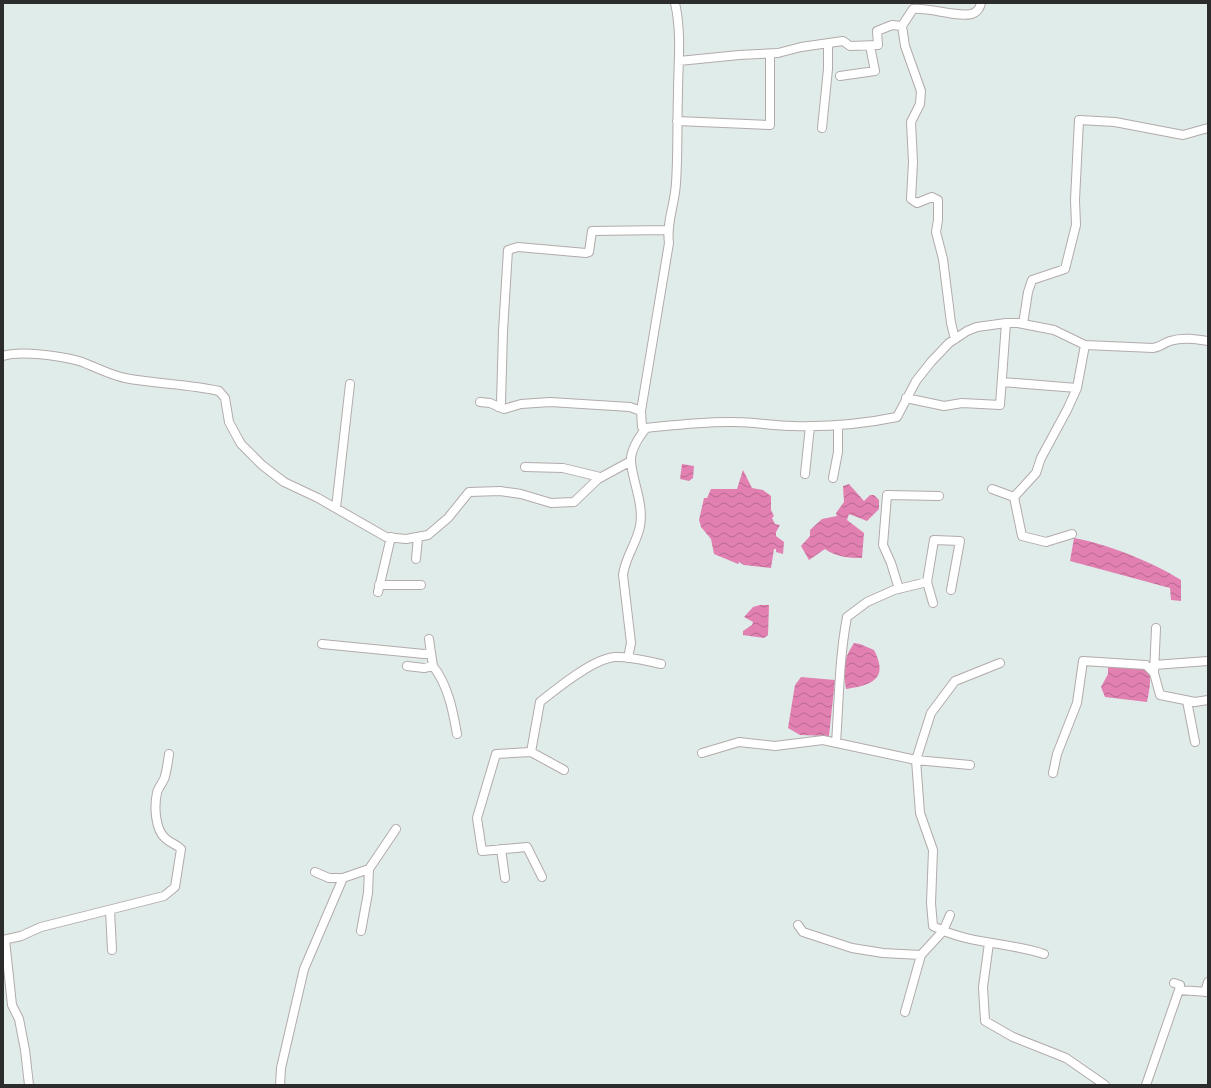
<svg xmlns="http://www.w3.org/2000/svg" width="1211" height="1088" viewBox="0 0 1211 1088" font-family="Raleway,sans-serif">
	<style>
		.water { fill: url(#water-waves) }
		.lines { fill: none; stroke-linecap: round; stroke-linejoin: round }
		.minor-casing { stroke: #b3aaaa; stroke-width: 10 }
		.minor { stroke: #fff; stroke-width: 8 }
	</style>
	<defs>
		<pattern id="water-waves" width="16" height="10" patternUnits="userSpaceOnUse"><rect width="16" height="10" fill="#e180b1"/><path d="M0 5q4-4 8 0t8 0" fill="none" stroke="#b76990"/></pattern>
	</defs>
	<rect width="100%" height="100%" fill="#e0ecea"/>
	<path class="water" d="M682,464L694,466L693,478L689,481L680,479Z
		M743,470L752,488L763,490L771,496V510L774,516L772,518L775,524L780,525L776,532V536L784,542L783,554L776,552V549H774L771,568L744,565L739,562L738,564L714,554L711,539L701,527L699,520L704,498H707L711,489H737Z
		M849,484L864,501L870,495H874L879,500V509L867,521L849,514L847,520L864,533L862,558C848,558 836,557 825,549L809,560L801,546L810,536V530L822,519L837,516L836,513L844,502L843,486Z
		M1074,538C1107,544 1153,562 1181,580V601L1171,600L1170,588L1070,561Z
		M760,605H769L768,635L764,638L743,635V631L752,625L753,622L744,617L753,607Z
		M854,643L860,644L874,650C889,679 872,685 846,689C843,668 842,662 854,643Z
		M1108,665C1146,667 1156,658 1147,702L1105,697L1101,687L1108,674Z
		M801,677L835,680L829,736L800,735L788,728L795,685Z"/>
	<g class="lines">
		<g class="minor-casing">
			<path id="minor" d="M675,3C682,34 678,63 678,94C677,124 678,154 676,183C675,204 666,223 669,243L641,411L642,427L646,428C675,425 705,421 735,422C754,422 774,426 793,426C828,427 863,424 897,417L916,381L931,362L949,343L967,331L977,327L1006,323H1018L1054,330L1085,345L1153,348C1160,347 1164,343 1170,341C1183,337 1195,339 1208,341
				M902,26L905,46L921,91L920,104L911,122L913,162L911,199L917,203L932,197L938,200V220L936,232L943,259L951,323L955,339
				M679,61L739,55L778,53L801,47L843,41L850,46L878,45L877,31L892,25L902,26L913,9C929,7 963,19 974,13C978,11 980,7 981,3
				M840,76L875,71L870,46
				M677,121L770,125V54
				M822,128L828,69V43
				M1023,324L1028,292L1032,280L1065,269L1076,225L1075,200L1079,120L1115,122L1183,135L1208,128
				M3,356C20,350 61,356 79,361C94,366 109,375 125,378C156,384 188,384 219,391L225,398L229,422L236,435L241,444L262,465L284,482L318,498L386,537L406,539L428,535L448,518L469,492L500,491L521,494L551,503L574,502L598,479L631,461
				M1002,382L1077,388
				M906,398L944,406L962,403L1000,405L1006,323
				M480,402L490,403L504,409L521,404L550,402L630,407L641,411
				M498,407L501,403L503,331L508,250L518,247L586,253L589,252L592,231L667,230
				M525,467L563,468L600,477
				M805,474L810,426
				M833,478L838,452V425
				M992,489L1014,497
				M336,508L350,384
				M1072,534L1046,542L1022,536L1014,497L1036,473L1041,458L1067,410L1077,388L1085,345
				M416,559L418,537
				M927,582L934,540L960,541L951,590
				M379,585H421
				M899,589L891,563L883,545L887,495L939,496
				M378,592L391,537
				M1156,628L1154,673L1160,695L1195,702L1208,700
				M429,639L431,653
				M322,644L424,654L431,653L433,666L424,668L407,666
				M628,658L631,643L623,575C625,557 637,543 640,526C644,504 633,483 631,462C630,450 639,437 646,428
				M1154,665L1208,661
				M433,666C448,685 453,711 457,734
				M1187,701L1195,742
				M836,743C839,701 839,659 847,617L867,602L894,590L927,582L933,603
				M531,752L496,754L477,818L482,851L527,847L542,877
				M702,753L739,742L775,746L823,740L916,760L931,713L955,681L1000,663
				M970,765L916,760L920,813L933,850L931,903L933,926C967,944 1008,942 1044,954
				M564,770L531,752L540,702C556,689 594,658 615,657C630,656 646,661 661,664
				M1053,773L1057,754L1077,703L1083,661L1146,665L1154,673
				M501,849L505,878
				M315,872L329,878H343
				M110,910L112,950
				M798,925L803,932L852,948L883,953L921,955L905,1012
				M361,931L368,893L369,869
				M3,940L21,936L41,927L164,896L175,887L181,849C176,844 170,843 165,838C155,829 154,806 157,793C158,787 164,782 165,776C167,769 168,761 169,754
				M5,940L12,1005L19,1019L25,1050L29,1085
				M989,943L983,987L985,1021L1013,1037L1066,1058L1105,1085
				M921,955L943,931L950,915
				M1174,983L1180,985L1179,990
				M1205,992L1208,982
				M280,1085L281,1068L304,969L343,878L369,869L396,829
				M1146,1085L1179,990L1208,992"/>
		</g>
		<use href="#minor" class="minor"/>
	</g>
	<rect width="1211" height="1088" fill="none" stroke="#2c2c2c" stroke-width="8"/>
</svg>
